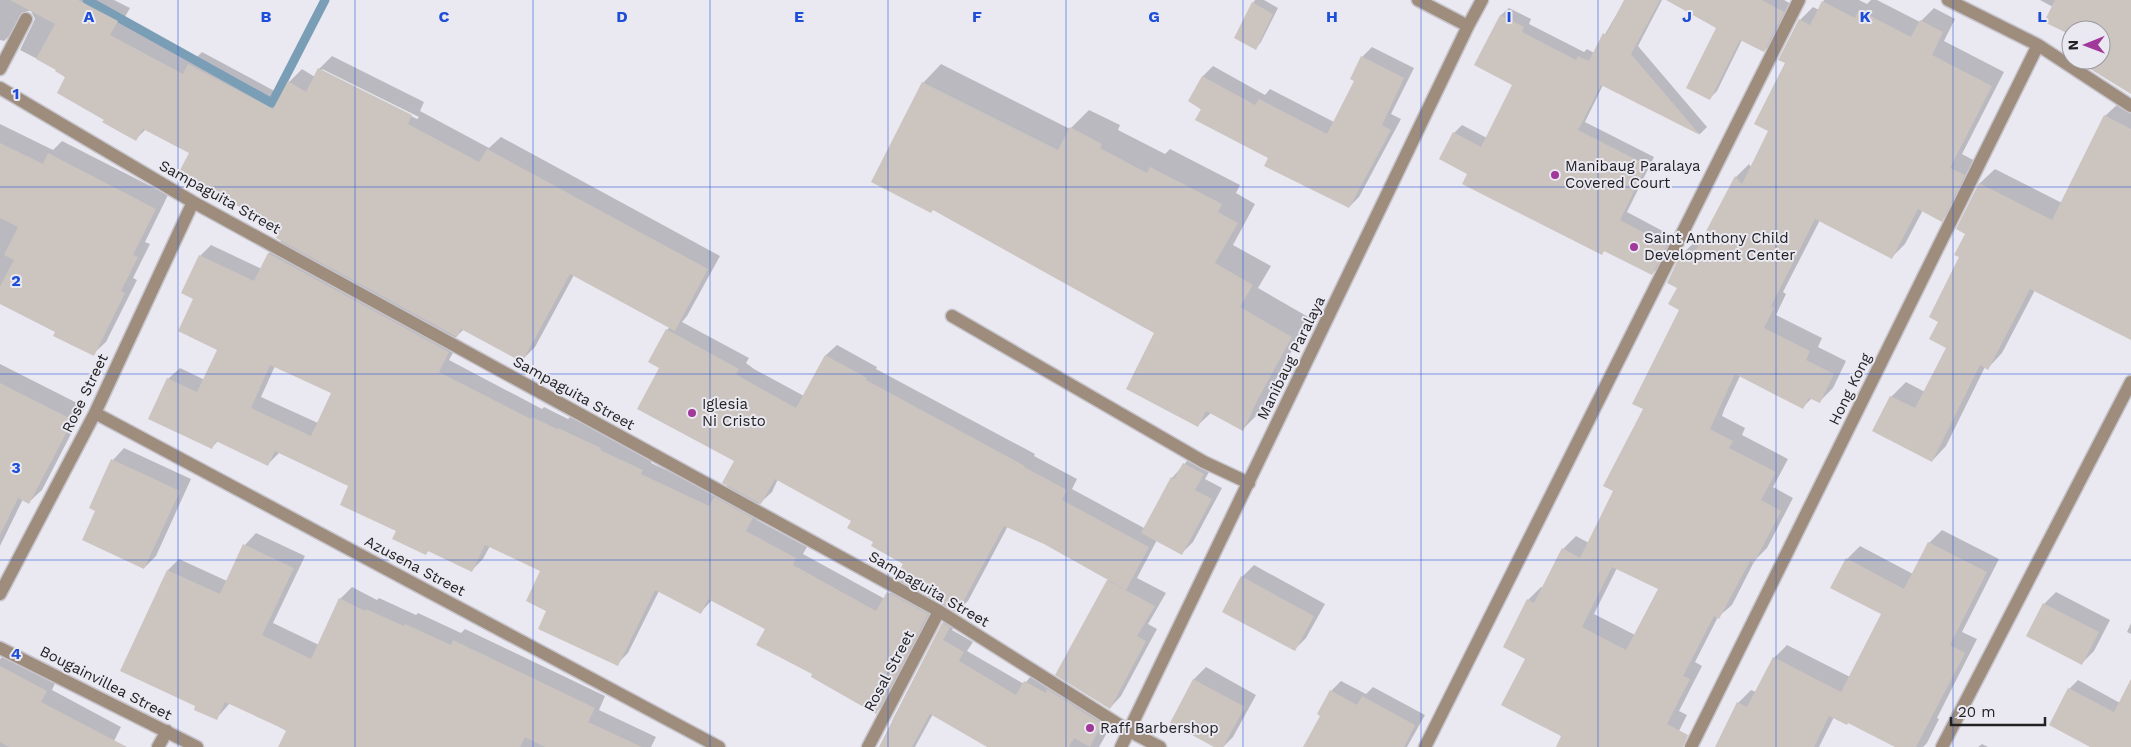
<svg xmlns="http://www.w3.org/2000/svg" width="2131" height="747" viewBox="0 0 2131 747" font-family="'Work Sans',sans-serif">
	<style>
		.shadow { fill: #0003; fill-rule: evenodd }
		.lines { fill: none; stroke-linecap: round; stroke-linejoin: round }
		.stream { stroke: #7a9eb6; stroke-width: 9 }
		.building { fill: #ccc4bf; fill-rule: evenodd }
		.lane-casing { stroke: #c6c4cc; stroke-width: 15 }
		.street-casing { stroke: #c6c4cc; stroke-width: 15 }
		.lane { stroke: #9e8d7c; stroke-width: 12 }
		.street { stroke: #9e8d7c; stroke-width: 12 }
		.grid { fill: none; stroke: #1d4ed8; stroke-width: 1; stroke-opacity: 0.55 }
		.poi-dot { fill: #a1399b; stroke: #eae8f1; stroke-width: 2 }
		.labels { text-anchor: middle; stroke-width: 4; stroke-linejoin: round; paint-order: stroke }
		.poi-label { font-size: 15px; fill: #222225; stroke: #eae8f1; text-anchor: start }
		.street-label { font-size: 15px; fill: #222225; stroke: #eae8f1 }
		.grid-label { font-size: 16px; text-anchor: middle; font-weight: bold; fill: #1d4ed8; stroke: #eae8f1; stroke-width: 4; stroke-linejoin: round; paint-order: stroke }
	</style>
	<rect width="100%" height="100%" fill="#eae8f1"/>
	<path class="shadow" d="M0,0H114L130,8L122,22L193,61L202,52L282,95L289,82L302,69L315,77L319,69L332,56L424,102L420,111L489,148L501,137L720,256L687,316L682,322L749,358L746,363L754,369L804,396L826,355L837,345L877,367L876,369L1035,454L1034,456L1077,479L1072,489L1144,528L1172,478L1195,452L1214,463L1205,479L1222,488L1193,542L1182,553L1157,540L1137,578L1166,593L1148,624L1157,629L1121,696L1110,708L1057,674L1109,579L1044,543L1008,526L968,601L957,611L939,601L887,701L876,712L814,674L767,628L712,600L701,612L659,591L628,653L617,664L548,610L542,570L490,546L483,559L472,570L429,550L426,553L398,530L350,485L279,453L268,464L219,440L212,447L168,379L180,368L205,380L219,349L195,298L200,256L211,245L262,269L269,253L282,240L278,226L190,153L146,129L136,139L106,119L57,69L20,50L35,19L31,11H27L17,29L4,41L0,40ZM322,69L419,117L417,119L322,71ZM574,275L670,327L667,330L735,460L728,485L719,494L651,463L653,459L610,439L612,436L570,417L568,419L544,407L542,409L449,360L460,340L455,338L464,329L522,360L535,347ZM275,366L332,393L318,423L261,397ZM778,479L853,520L875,542L904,563L901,580L885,599L803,554L807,547L757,520L764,507L759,504L772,492Z
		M1255,0H1264L1278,8L1261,42L1256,48L1253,3Z
		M1625,0H1662L1638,46L1707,127L1700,134L1603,85L1585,122L1654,157L1627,212L1674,237L1660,266L1652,274L1605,250L1602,253L1469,173L1454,133L1462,125L1487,138L1514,84L1476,65L1501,15L1509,8L1531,19L1529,24L1584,52L1587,49L1594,53Z
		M1668,0H1784L1791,4L1771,43L1764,51L1742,40L1717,91L1709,99L1718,27Z
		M1824,0H1859L1867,4L1871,0H1877L1920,22L1934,8L1955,19L1944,41L2004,72L1962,154L1977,162L1955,207L1941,220L1923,210L1905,244L1892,257L1820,220L1783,292L1786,294L1776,315L1822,338L1818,347L1846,361L1833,388L1819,402L1812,398L1803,407L1740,376L1724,410L1722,416L1745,428L1742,435L1788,459L1773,487L1793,498L1767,548L1755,560L1732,605L1718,617L1695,662L1702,666L1679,711L1687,715L1671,747H1557L1563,736L1527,658L1528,600L1541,587L1543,588L1563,549L1576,536L1589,543L1615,491L1681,309L1678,287L1668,282L1682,254L1696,241L1701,243L1736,177L1749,164L1751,167L1770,130L1800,20L1813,7L1819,10ZM1617,568L1660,588L1635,635L1594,614Z
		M2040,0H2131V87L2082,60H2101V30H2071V34L2053,7Z
		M1372,47L1414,68L1391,114L1401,119L1359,197L1349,207L1270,158L1189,101L1203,76L1213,66L1265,95L1270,89L1334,122L1355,81L1362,57Z
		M941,64L1070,129L1089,110L1120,125L1118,130L1165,154L1170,149L1240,185L1236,193L1255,204L1233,245L1271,266L1258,288L1310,318L1276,379L1261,411L1243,429L1211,413L1198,425L1155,333L923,83Z
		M2120,102L2131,108V339L2035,290L2002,353L1988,368L1985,367L1946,446L1932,461L1874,431L1891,397L1906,382L1925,392L1947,347L1940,321L1967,233L1958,229L1980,183L1995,169L2062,203L2105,116Z
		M0,124L53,150L62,141L168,195L145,242L150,244L133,278L137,280L106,342L93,354L57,331L0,303Z
		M0,364L85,407L42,490L29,502L23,499L0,546Z
		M124,448L191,479L156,556L144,568L97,511L91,508L113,460Z
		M1942,530L1999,559L1962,632L1977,639L1937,718L1939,719L1927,743L1923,747H1898L1849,722L1834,717L1819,747H1716L1738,703L1751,690L1756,692L1774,658L1787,645L1850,677L1883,614L1847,559L1860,546L1913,574L1929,543Z
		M256,533L305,556L273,623L319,645L340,599L352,587L377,600L379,598L416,615L418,613L461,633L465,629L605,696L599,710L656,737L651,747H292L288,730L230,703L216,719L197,706L168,570L179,559L227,581L245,545Z
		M1254,565L1325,604L1306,638L1294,650L1242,577Z
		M2056,592L2110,620L2094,651L2082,663L2044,604Z
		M953,614L958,618L952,630L973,642L967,651L1024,684L1035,672L1113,722L1099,747H990L933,714L915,747H887L894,723L892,721L943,623Z
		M2131,623V634L2127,632Z
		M7,652L57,679L52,690L121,727L111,747H0V659Z
		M1206,667L1256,695L1233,737L1223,747H1217L1171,722L1194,679Z
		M2078,680L2120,703L2131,682V747H2093L2069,689Z
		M1341,681L1366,694L1373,687L1425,715L1407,747H1305L1322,715L1331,691Z
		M1982,744L1988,747H1978Z"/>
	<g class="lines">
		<path class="stream" d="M87,0L272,103L325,0"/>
	</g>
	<path class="building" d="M10,0H78L118,21L110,35L183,74L188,64L273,109L288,81L306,92L318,68L412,115L408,124L479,162L487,149L708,269L675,331L570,274L522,362L461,329L457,337L276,238L278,234L274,232L277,227L178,174L189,153L143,129L136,141L102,122L104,120L57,93L65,77L55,71L56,70L36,59L55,24Z
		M1624,0H1660L1631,54L1700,135L1601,85L1578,130L1647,165L1620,220L1667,245L1652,275L1604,251L1602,255L1462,184L1467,174L1439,159L1453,132L1481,147L1512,85L1474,65L1500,15L1524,27L1522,32L1576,60L1578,56L1589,61L1603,33L1606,35Z
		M1666,0H1762L1784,12L1764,52L1740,40L1710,100L1686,88L1716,28Z
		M2055,0H2131V94L2079,62L2081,60H2101V30H2071V35L2044,22Z
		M1822,1L1855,18L1859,10L1911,37L1920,20L1943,32L1932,55L1992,86L1950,168L1965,175L1942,222L1918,209L1892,259L1815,219L1771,306L1774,308L1764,328L1810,351L1806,360L1834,374L1820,403L1809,398L1803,409L1735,374L1710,429L1733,441L1729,448L1776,472L1761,500L1781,511L1754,563L1750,561L1719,619L1714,616L1683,676L1690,679L1667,724L1688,735L1683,747H1556L1561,736L1501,705L1525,659L1503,647L1527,599L1534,603L1562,548L1580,558L1613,491L1603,486L1643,409L1632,404L1679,310L1668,304L1677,288L1667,283L1681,253L1692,258L1735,176L1742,184L1768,131L1754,124L1785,63L1778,60L1799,19L1810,25ZM1612,567L1658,589L1626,650L1582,627Z
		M1252,2L1273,14L1256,50L1234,38Z
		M1361,56L1404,78L1382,125L1391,130L1349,208L1264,166L1268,158L1195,120L1201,109L1188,101L1202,76L1255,105L1259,99L1327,134L1354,81L1350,79Z
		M922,82L1058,150L1070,127L1102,144L1100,148L1147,173L1150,167L1222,204L1218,212L1238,223L1215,263L1253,285L1240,307L1292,337L1258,399L1243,431L1206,411L1198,427L1126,389L1154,333L933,210L931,213L871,182Z
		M2104,115L2131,129V340L2030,289L1988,370L1980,365L1932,462L1872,431L1890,396L1915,408L1946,348L1929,339L1938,322L1929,317L1959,257L1954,255L1965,234L1956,229L1979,183L2052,220Z
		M0,143L43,164L48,153L156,209L133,255L138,257L121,291L125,293L94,356L53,336L55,332L0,304V286L14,260L4,255L18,227L0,218Z
		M268,253L449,352L439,372L531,419L532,417L557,429L558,428L601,448L600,450L643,470L641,474L709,506L714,497L753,518L746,531L796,558L793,565L876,611L887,592L928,614L876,714L811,677L812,674L756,645L765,629L708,599L701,614L655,590L618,666L538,629L546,611L526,601L540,571L485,545L472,572L428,551L426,555L392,539L396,531L340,505L348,486L275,451L268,466L216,441L212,449L148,419L167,378L197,392L217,350L178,331L193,299L181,293L199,255L254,281ZM270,365L331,393L311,436L251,408Z
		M666,329L739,369L736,374L744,379L796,408L825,355L867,378L866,380L1025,466L1024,467L1067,490L1062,500L1149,547L1126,590L1044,544L1004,526L957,613L895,578L903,564L871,546L873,542L847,528L851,521L775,479L761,504L722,483L734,461L637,409L659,368L648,362Z
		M0,383L73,420L29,504L18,498L0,535Z
		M111,459L180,491L144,569L82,540L95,511L89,508Z
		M1183,463L1204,474L1195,490L1212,499L1182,555L1141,533L1171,477L1174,479Z
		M1928,542L1987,572L1950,645L1965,653L1916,747H1895L1848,723L1847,725L1829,716L1814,747H1715L1737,702L1747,707L1773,657L1841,692L1881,614L1830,588L1846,558L1904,589Z
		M243,544L294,568L262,635L311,659L339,598L365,611L366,609L404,626L405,624L451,645L453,640L595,708L588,722L642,747H545L525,737L520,747H278L286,731L277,726L225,702L217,720L194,710L195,706L120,671L167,570L220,594Z
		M1241,576L1314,616L1295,651L1222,612Z
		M1107,580L1155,606L1137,636L1146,641L1110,709L1055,675Z
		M2043,603L2099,632L2082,665L2026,636Z
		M942,623L950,627L943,640L964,652L959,661L1016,695L1024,681L1046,693L1047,689L1102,724L1090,747L1074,738L1069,747H987L930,714L912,747H879Z
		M0,666L47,691L41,702L127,747H9L0,742Z
		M1193,679L1245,707L1223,747H1214L1170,723Z
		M2131,679V747H2090L2049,725L2068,688L2114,712Z
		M1330,690L1357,705L1362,696L1415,725L1404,747H1303L1320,716L1317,714Z"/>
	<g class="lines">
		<g class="lane-casing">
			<path id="lane" d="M952,316L1204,462L1249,483"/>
		</g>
		<g class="street-casing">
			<path id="street" d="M1418,0L1468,26
				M1948,0L2038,45L2131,106
				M0,69L26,19
				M0,88L193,202L939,611L1129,731L1160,747
				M95,413L719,747
				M0,594L95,413L193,202
				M0,648L197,747
				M158,747L167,731
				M868,747L939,611
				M1121,747L1468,26L1482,0
				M1425,747L1799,0
				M1691,747L2038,45
				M1942,747L2131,382"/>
		</g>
		<use href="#lane" class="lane"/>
		<use href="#street" class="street"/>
	</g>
	<path class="grid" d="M178,0V747M355,0V747M533,0V747M710,0V747M888,0V747M1066,0V747M1243,0V747M1421,0V747M1598,0V747M1776,0V747M1953,0V747M0,187H2131M0,374H2131M0,560H2131"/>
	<g class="poi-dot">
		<circle cx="1555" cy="175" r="5"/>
		<circle cx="1634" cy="247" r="5"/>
		<circle cx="692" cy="413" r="5"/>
		<circle cx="1090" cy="728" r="5"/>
	</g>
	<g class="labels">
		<g class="poi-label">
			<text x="1565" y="171">Manibaug Paralaya<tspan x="1565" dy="17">Covered Court</tspan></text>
			<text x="1644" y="243">Saint Anthony Child<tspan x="1644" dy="17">Development Center</tspan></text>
			<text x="702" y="409">Iglesia<tspan x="702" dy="17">Ni Cristo</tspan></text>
			<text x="1100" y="733">Raff Barbershop</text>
		</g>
		<g class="street-label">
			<text transform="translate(220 197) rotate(29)" y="5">Sampaguita Street</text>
			<text transform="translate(1291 358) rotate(-64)" y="5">Manibaug Paralaya</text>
			<text transform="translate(1850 389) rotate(-64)" y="5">Hong Kong</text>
			<text transform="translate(85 393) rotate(-64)" y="5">Rose Street</text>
			<text transform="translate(574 393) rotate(29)" y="5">Sampaguita Street</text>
			<text transform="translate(415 566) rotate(28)" y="5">Azusena Street</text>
			<text transform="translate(929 589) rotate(30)" y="5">Sampaguita Street</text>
			<text transform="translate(889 671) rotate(-62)" y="5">Rosal Street</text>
			<text transform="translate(106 683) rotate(27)" y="5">Bougainvillea Street</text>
		</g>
	</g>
	<g class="grid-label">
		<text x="89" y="22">A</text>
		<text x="266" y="22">B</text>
		<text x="444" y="22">C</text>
		<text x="622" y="22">D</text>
		<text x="799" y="22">E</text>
		<text x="977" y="22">F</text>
		<text x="1154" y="22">G</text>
		<text x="1332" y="22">H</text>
		<text x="1509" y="22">I</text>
		<text x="1687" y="22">J</text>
		<text x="1865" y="22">K</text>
		<text x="2042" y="22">L</text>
		<text x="16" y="99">1</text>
		<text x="16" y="286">2</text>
		<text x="16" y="473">3</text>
		<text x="16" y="659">4</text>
	</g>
	<g transform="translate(2086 45) rotate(269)"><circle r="24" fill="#eae8f1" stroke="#9a999f"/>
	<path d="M0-4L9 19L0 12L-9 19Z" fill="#a1399b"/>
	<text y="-8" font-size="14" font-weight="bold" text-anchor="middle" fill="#222225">N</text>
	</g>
	<path d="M1951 717v8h94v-8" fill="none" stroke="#222225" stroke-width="2.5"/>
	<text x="1958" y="717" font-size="15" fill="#222225" stroke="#eae8f1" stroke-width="4" paint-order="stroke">20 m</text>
</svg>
